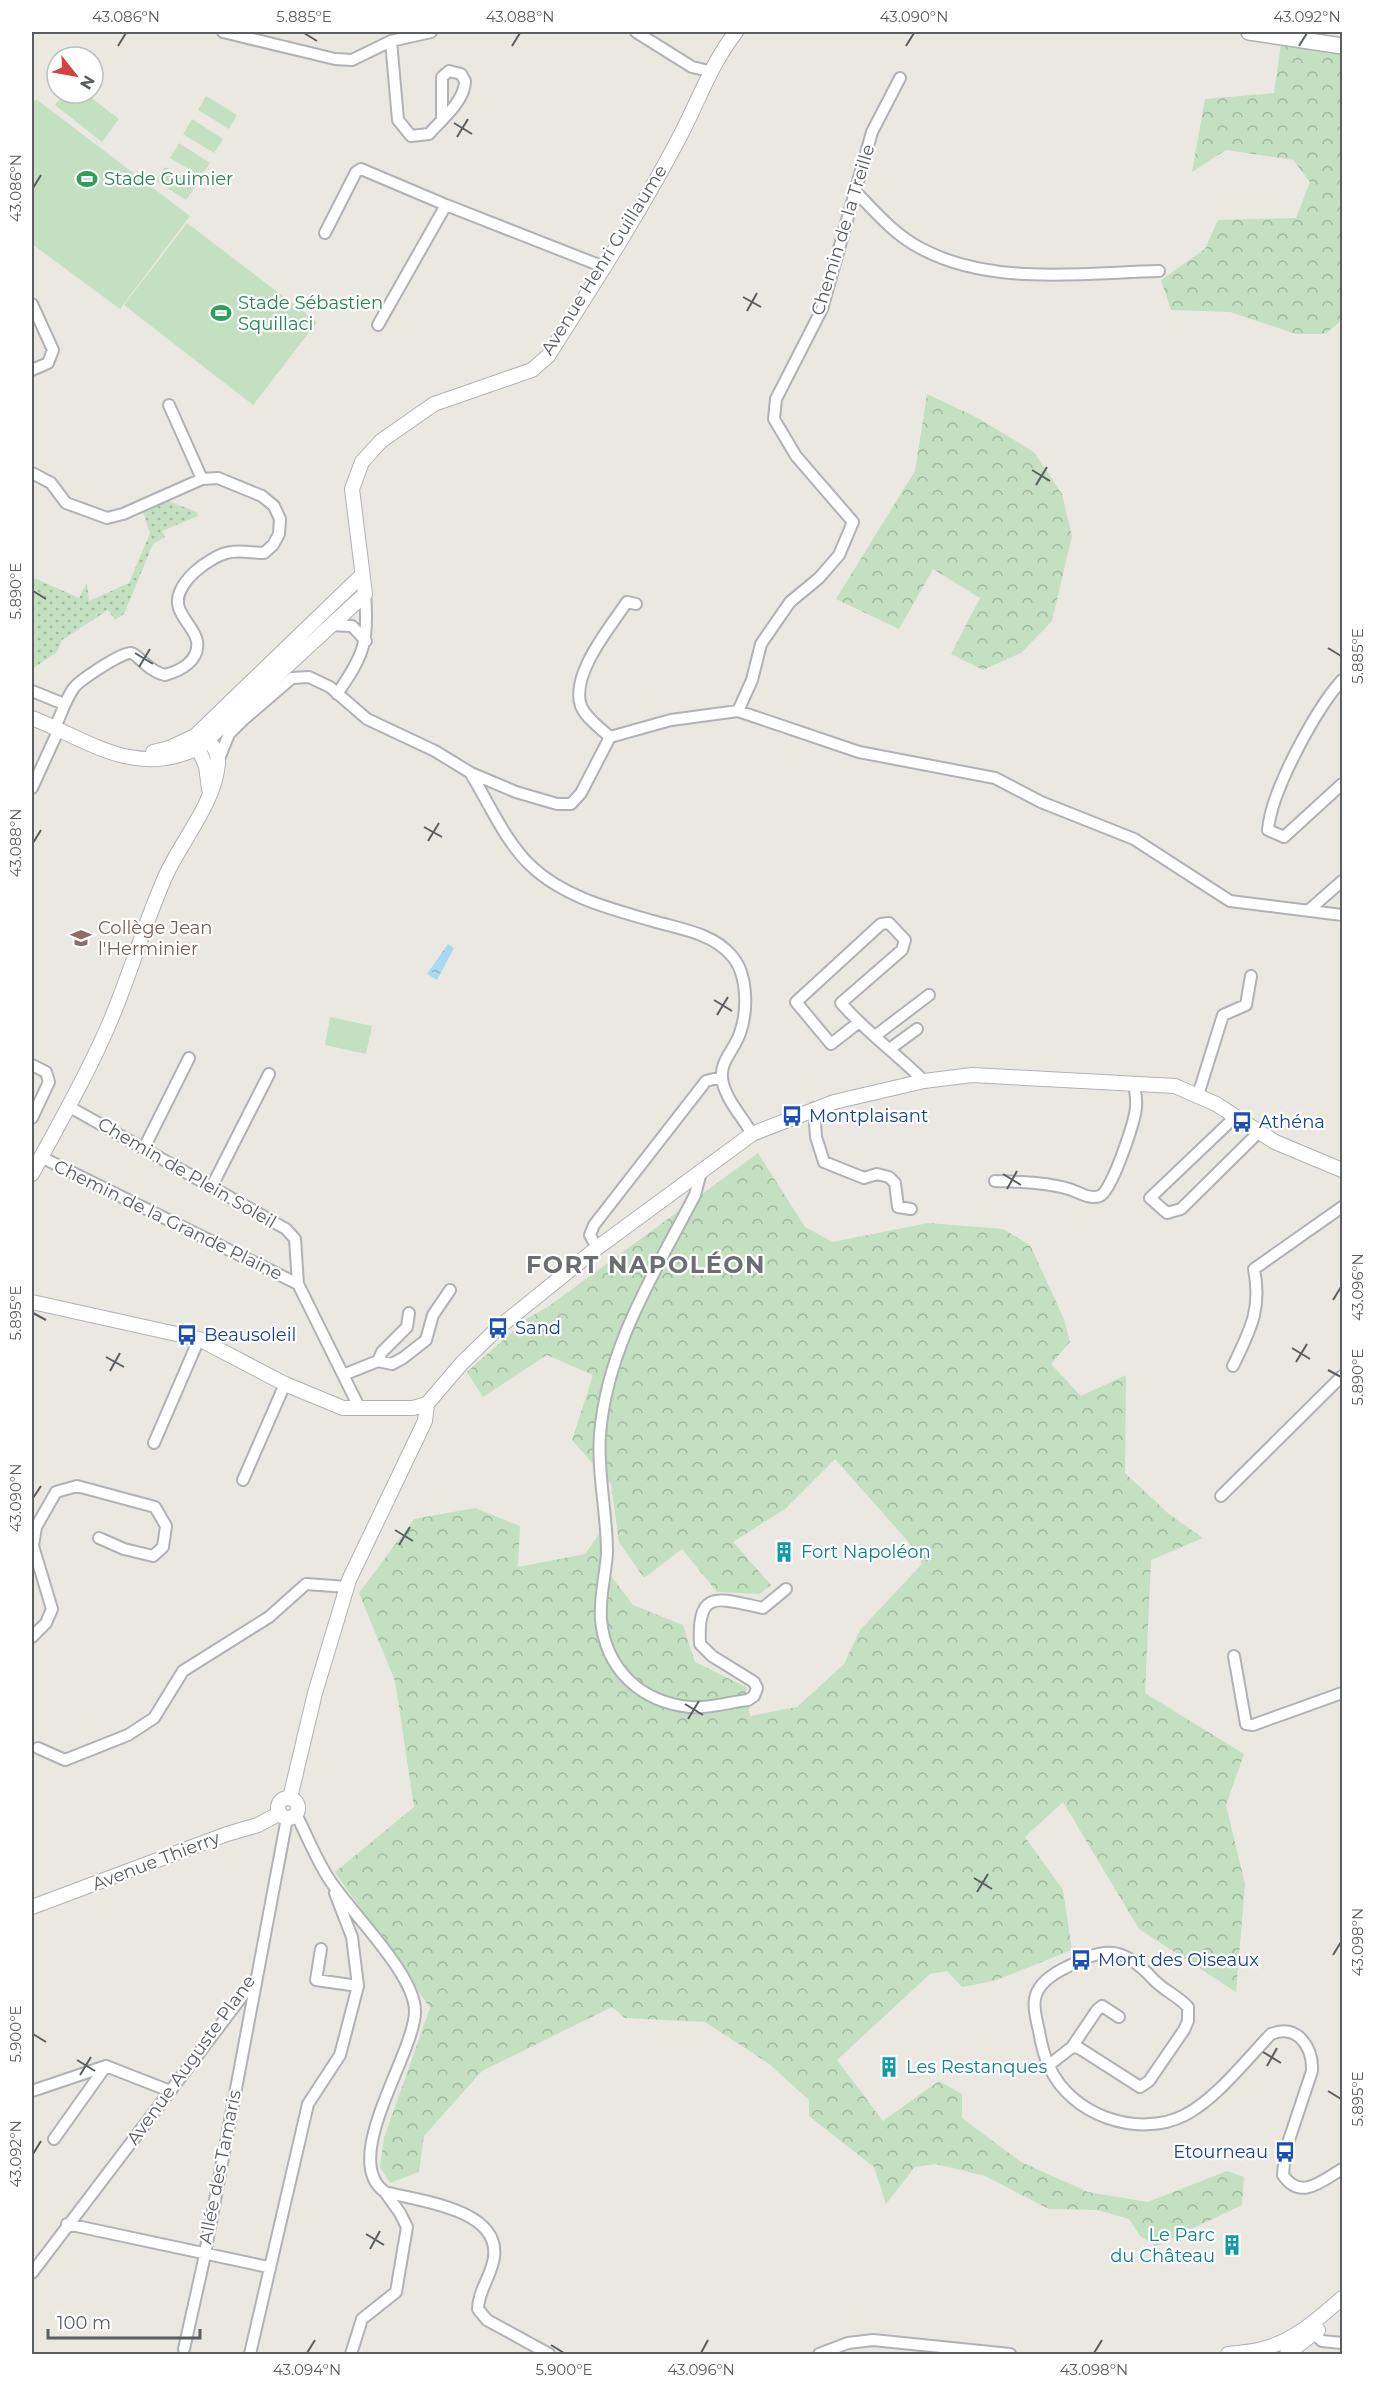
<svg xmlns="http://www.w3.org/2000/svg" width="1374" height="2386" viewBox="0 0 1374 2386" font-family="Montserrat,sans-serif">
	<style>
		.grass { fill: url(#grass-dots) }
		.forest { fill: url(#forest-crowns) }
		.green { fill: #c3e0c1 }
		.water { fill: url(#water-ripples) }
		.lines { fill: none; stroke-linecap: round; stroke-linejoin: round }
		.minor-casing { stroke: #afb2b6; stroke-width: 14 }
		.tertiary-casing { stroke: #afb2b6; stroke-width: 16 }
		.secondary-casing { stroke: #aeb2b5; stroke-width: 18 }
		.minor { stroke: #fff; stroke-width: 10 }
		.tertiary { stroke: #fff; stroke-width: 14 }
		.secondary { stroke: #fff; stroke-width: 15 }
		.ticks { fill: none; stroke: #5a5e61; stroke-width: 2 }
		.labels { text-anchor: middle; stroke-width: 4.5; stroke-linejoin: round; paint-order: stroke }
		.leisure-label { font-size: 18px; fill: #27864d; stroke: #fff; text-anchor: start }
		.street-label { font-size: 18px; fill: #5a5e61; stroke: #fff }
		.education-label { font-size: 18px; fill: #785e54; stroke: #fff; text-anchor: start }
		.transit-label { font-size: 18px; fill: #164399; stroke: #fff; text-anchor: start }
		.culture-label { font-size: 18px; fill: #0d838f; stroke: #fff; text-anchor: start }
		.district-label { font-size: 24px; font-weight: bold; letter-spacing: 1.5px; fill: #6b6f73; stroke: #fff }
		.neatline { fill: none; stroke: #5a5e61; stroke-width: 2 }
		.ticks-label { font-size: 15px; text-anchor: middle; fill: #5a5e61 }
	</style>
	<defs>
		<pattern id="grass-dots" width="8" height="8" patternUnits="userSpaceOnUse" patternTransform="scale(1.5)"><rect width="8" height="8" fill="#c3e0c1"/><path d="M2 2h.1M6 6h.1" fill="none" stroke="#a1b9a0" stroke-width="1.8" stroke-linecap="round"/></pattern>
		<pattern id="forest-crowns" width="20" height="18" patternUnits="userSpaceOnUse" patternTransform="scale(1.5)"><rect width="20" height="18" fill="#c3e0c1"/><path d="M2 6a3 3 0 1 1 6 0M12 15a3 3 0 1 1 6 0" fill="none" stroke="#a1b9a0"/></pattern>
		<pattern id="water-ripples" width="26" height="14" patternUnits="userSpaceOnUse" patternTransform="scale(1.5)"><rect width="26" height="14" fill="#a9d9f3"/><path d="M2 4q2-2 4 0t4 0M15 11q2-2 4 0t4 0" fill="none" stroke="#8db3c8"/></pattern>
	</defs>
	<rect width="100%" height="100%" fill="#ebe8e2"/>
	<path class="grass" d="M168,501L197,512L198,516L162,531L165,537L153,544L124,614L115,620L108,610L62,640L57,652L32,669V577L79,598L87,583L89,601L129,583L150,533L143,512Z"/>
	<path class="forest" d="M1281,44L1342,55V295L1340,296L1342,320L1325,334H1296L1230,312L1171,310L1161,280L1205,249L1218,220L1296,218L1310,182L1293,160L1226,150L1192,172L1205,99L1274,93Z
		M927,394L976,417L1034,452L1062,494L1072,536L1052,621L1021,653L983,670L951,654L980,598L933,569L899,629L836,599L915,471Z
		M758,1153L805,1227L833,1242L928,1223L1003,1229L1030,1245L1064,1319L1070,1342L1051,1364L1081,1396L1126,1375L1125,1473L1169,1514L1203,1538L1151,1560L1145,1693L1244,1754L1226,1805L1245,1884L1236,1992L1139,1929L1063,1802L1025,1837L1063,1890L1072,1950L994,1981L962,1987L947,1971L930,1974L837,2060L883,2121L939,2081L962,2094V2118L1021,2162L1088,2192L1148,2202L1227,2171L1244,2177L1242,2205L1156,2246L1140,2236L1129,2219L1097,2210L1049,2209L985,2176L936,2164L915,2167L886,2204L874,2167L809,2116V2100L768,2063L705,2022L625,2018L612,2007L482,2071L424,2136L419,2172L390,2183L380,2167L384,2138L430,2008L335,1872L414,1807L395,1681L359,1593L414,1519L475,1508L520,1526L518,1567L585,1554L599,1534L603,1536L602,1564L633,1605L683,1625L695,1662L746,1687L750,1716L797,1707L844,1664L860,1630L922,1564L912,1546L835,1459L785,1509L733,1542L771,1585L760,1594L717,1592L682,1549L644,1578L619,1542L611,1484L572,1440L593,1375L547,1355L483,1397L467,1372L528,1318L549,1306Z"/>
	<path class="green" d="M64,93H85L119,119L102,142L55,105Z
		M206,96L237,115L229,129L198,110Z
		M36,99L190,216L120,309L32,244V104Z
		M192,119L223,139L214,153L183,134Z
		M179,143L210,163L201,176L170,158Z
		M165,167L195,187L186,200L156,181Z
		M187,223L317,322L253,405L124,305Z
		M330,1017L372,1026L366,1054L325,1045Z"/>
	<path class="water" d="M448,944L454,948L437,980L427,974Z"/>
	<g class="lines">
		<g class="minor-casing">
			<path id="minor" d="M223,32L335,59L352,60L391,41L431,32
				M636,32L692,67L709,71
				M391,41L398,120L411,136L429,134C441,120 465,101 465,81L461,74L449,71L442,77V120
				M856,192C876,213 896,236 922,249C992,286 1082,273 1159,271
				M325,233L356,172L361,169L446,205
				M32,304L53,350L48,363L32,370
				M378,325L446,205L604,267
				M169,405L202,479
				M32,473L51,483L66,503L107,518L123,514L202,479L218,478L262,496L274,506L280,519L279,534L273,545L264,553C254,553 240,550 231,552C210,555 171,585 179,608C183,620 195,630 197,641C200,661 180,671 165,675C147,671 138,654 131,653C122,652 78,681 73,689C65,701 61,715 55,727
				M329,625L352,626L366,641
				M1342,680C1316,709 1271,791 1268,830L1284,837L1342,784
				M32,691L64,704
				M337,694C364,655 369,642 365,594
				M738,711L752,680L761,644L790,602L819,578L839,555L853,522L796,456L774,419L776,399L822,309L872,132L900,78
				M610,737C601,729 586,718 581,706C570,675 610,627 627,602L636,604
				M218,761L229,734L243,720L292,678L309,677L330,687L367,719L435,751L471,773L516,792L557,804H571L581,793L610,737L671,720L738,711L859,752L995,778L1041,802L1134,839L1230,901L1342,915
				M471,774C489,803 505,841 530,865C563,897 611,909 653,921C680,929 712,933 731,955C748,973 748,1011 740,1033C735,1049 720,1061 722,1078C724,1098 743,1117 752,1134
				M32,788L59,729
				M1309,910L1342,881
				M858,1023L831,1044L796,1002L881,924L889,923L905,940L902,950L841,1003C866,1032 897,1054 924,1081
				M875,1036L929,995
				M891,1048L917,1029
				M32,1065L46,1072L49,1082L32,1118
				M1198,1095L1223,1015L1246,1005L1251,976
				M68,1106L286,1229L295,1239L298,1284
				M814,1108L816,1137L824,1162L864,1178L877,1174L889,1177L895,1183L898,1207L911,1209
				M1235,1117L1150,1198L1167,1213L1181,1209L1258,1133
				M144,1148L189,1058
				M41,1157L298,1284L360,1409
				M701,1172L695,1195C656,1270 607,1347 600,1434C597,1473 607,1513 607,1552C606,1574 599,1598 601,1620C606,1669 640,1702 690,1707C708,1709 730,1702 748,1700L754,1696L757,1688L754,1682L712,1656L700,1644C697,1587 719,1599 763,1608L786,1589
				M995,1181C1019,1182 1046,1182 1069,1189C1079,1192 1089,1200 1100,1196C1112,1191 1135,1121 1136,1107C1137,1099 1135,1091 1134,1084
				M211,1188L269,1074
				M597,1248L590,1235L594,1225L706,1081L722,1077
				M378,1361L382,1352L407,1327L409,1313
				M1233,1366C1250,1330 1262,1310 1254,1269L1342,1207
				M343,1375L378,1361L392,1364L403,1358L426,1340L433,1315L450,1290
				M154,1443L199,1339
				M243,1480L285,1384
				M1221,1496L1342,1376
				M32,1637L46,1623L52,1609L33,1546L36,1527L56,1492L77,1486L155,1507L166,1526L163,1547L153,1556L124,1549L99,1538
				M1234,1656L1246,1724L1253,1725L1342,1693
				M38,1748L65,1760L128,1735L154,1718L183,1671L269,1617L306,1584L347,1587
				M296,1814C307,1836 316,1859 329,1879C351,1913 416,1975 415,2012C414,2055 339,2160 385,2192C419,2201 500,2209 494,2257C492,2275 478,2291 478,2309L487,2320L549,2354
				M321,1949L316,1980L358,1986
				M1072,2047L1079,2048L1140,2087L1149,2081L1184,2030L1188,2021V2007C1178,1996 1163,1990 1153,1979C1119,1943 1103,1948 1061,1970C1050,1976 1037,1986 1035,1999C1033,2010 1037,2021 1039,2031C1041,2043 1044,2056 1049,2066C1070,2115 1138,2139 1185,2115C1216,2099 1247,2059 1271,2034C1298,2023 1313,2048 1312,2071L1285,2152L1283,2175C1300,2201 1322,2181 1342,2169
				M1048,2066L1072,2047L1097,2010L1102,2006L1119,2017
				M32,2091L106,2066
				M54,2139L106,2066L170,2091
				M67,2224L268,2267
				M32,2273L253,1982
				M1314,2334L1322,2341L1342,2343
				M184,2349L203,2264L287,1818
				M250,2354L308,2104L340,2055L358,1986L352,1937L335,1893
				M351,2354L362,2319L396,2292L407,2227L400,2213L385,2192
				M819,2354L848,2343L873,2340L1010,2354"/>
		</g>
		<g class="tertiary-casing">
			<path id="tertiary" d="M32,718C90,741 135,778 198,748L365,594L352,489L362,462L381,441L434,404L532,370L548,356C593,285 639,214 678,140C698,103 710,65 736,32
				M201,741L198,748L206,766L209,789
				M153,752L169,748L195,736L362,575
				M32,1174C58,1125 87,1076 109,1024C130,976 144,924 166,875C182,840 214,804 218,764C219,750 209,737 195,736
				M32,1302L199,1339L285,1384L343,1408H413L427,1404L462,1363L498,1328L597,1248L752,1134L834,1102L924,1081L972,1075L1175,1086L1216,1104L1275,1142L1342,1170
				M290,1798L315,1693L349,1580L425,1421L427,1404
				M278 1808a10 10 0 1 1 20 0a10 10 0 1 1-20 0Z
				M32,1907L227,1834L258,1825L280,1813
				M1228,2354C1242,2352 1256,2352 1269,2347C1298,2338 1320,2317 1342,2298
				M1287,2354L1318,2330"/>
		</g>
		<g class="secondary-casing">
			<path id="secondary" d="M1249,32L1342,46"/>
		</g>
		<use href="#minor" class="minor"/>
		<use href="#tertiary" class="tertiary"/>
		<use href="#secondary" class="secondary"/>
	</g>
	<path class="ticks" d="M304,33L317,41M118,46L126,33M512,46L520,33M906,46L914,33M1299,46L1307,33M454,123L472,134M457,137L468,119M33,188L41,175M743,297L761,307M747,311L757,293M1032,470L1050,481M1036,485L1047,467M33,591L46,599M1328,648L1341,656M135,653L153,664M139,667L150,649M424,827L442,837M428,841L439,823M33,843L41,830M714,1000L732,1011M717,1015L728,997M1003,1174L1021,1185M1007,1189L1017,1171M1333,1300L1341,1287M33,1313L46,1320M1292,1348L1310,1359M106,1357L124,1367M1296,1362L1307,1344M1328,1370L1341,1377M110,1371L120,1353M33,1498L41,1486M395,1530L413,1541M399,1545L410,1527M685,1704L703,1715M688,1719L699,1701M974,1878L992,1889M977,1892L988,1874M1333,1955L1341,1942M33,2034L46,2042M1263,2052L1281,2063M77,2060L95,2071M1267,2066L1277,2048M80,2075L91,2057M1328,2091L1341,2099M33,2154L41,2141M366,2234L384,2245M370,2249L380,2231M551,2345L564,2353M307,2353L315,2340M701,2353L708,2340M1094,2353L1102,2340"/>
	<defs>
		<g id="stadium-bare" transform="scale(1.62)"><path d="M0-5a6.5 5 0 1 0 0 10a6.5 5 0 1 0 0-10ZM-3.5-1.8h7v3.6h-7Z" fill="#2e9e5b" stroke="#fff" stroke-width="2.5" paint-order="stroke"/></g>
		<g id="school-bare" transform="scale(1.62)"><path d="M0-5L7-2L0 1L-7-2ZM-4 1L0 2.5L4 1V4Q0 6-4 4Z" fill="#8d6e63" stroke="#fff" stroke-width="2.5" paint-order="stroke"/></g>
		<g id="bus-bare" transform="scale(1.62)"><path d="M-5-6H5V4H4V6H2V4H-2V6H-4V4H-5ZM-3.5-4V0h7V-4ZM-3.5 1.2v1.5H-2V1.2ZM2 1.2v1.5H3.5V1.2Z" fill="#1a4fb4" stroke="#fff" stroke-width="2.5" paint-order="stroke"/></g>
		<g id="building-bare" transform="scale(1.62)"><path d="M-4-6H4V6H1V3H-1V6H-4ZM-2.5-4.3h1.7v1.8h-1.7ZM.8-4.3h1.7v1.8H.8ZM-2.5-1h1.7V.8h-1.7ZM.8-1h1.7V.8H.8Z" fill="#0f9aa8" stroke="#fff" stroke-width="2.5" paint-order="stroke"/></g>
	</defs>
	<g fill-rule="evenodd">
		<use href="#stadium-bare" x="87" y="179"/>
		<use href="#stadium-bare" x="221" y="313"/>
		<use href="#school-bare" x="81" y="938"/>
		<use href="#bus-bare" x="792" y="1116"/>
		<use href="#bus-bare" x="1242" y="1122"/>
		<use href="#bus-bare" x="498" y="1328"/>
		<use href="#bus-bare" x="187" y="1335"/>
		<use href="#building-bare" x="784" y="1552"/>
		<use href="#bus-bare" x="1081" y="1960"/>
		<use href="#building-bare" x="889" y="2067"/>
		<use href="#bus-bare" x="1285" y="2152"/>
		<use href="#building-bare" x="1232" y="2245"/>
	</g>
	<g class="labels">
		<g class="leisure-label">
			<text x="104" y="185">Stade Guimier</text>
			<text x="238" y="309">Stade Sébastien<tspan x="238" dy="21">Squillaci</tspan></text>
		</g>
		<g class="street-label">
			<text transform="translate(843 230) rotate(-73)" y="6">Chemin de la Treille</text>
			<text transform="translate(604 260) rotate(-58)" y="6">Avenue Henri Guillaume</text>
			<text transform="translate(187 1173) rotate(30)" y="6">Chemin de Plein Soleil</text>
			<text transform="translate(168 1220) rotate(26)" y="6">Chemin de la Grande Plaine</text>
			<text transform="translate(156 1861) rotate(-21)" y="6">Avenue Thierry</text>
			<text transform="translate(191 2060) rotate(-54)" y="6">Avenue Auguste Plane</text>
			<text transform="translate(220 2167) rotate(-79)" y="6">Allée des Tamaris</text>
		</g>
		<g class="education-label">
			<text x="98" y="934">Collège Jean<tspan x="98" dy="21">l'Herminier</tspan></text>
		</g>
		<g class="transit-label">
			<text x="809" y="1122">Montplaisant</text>
			<text x="1259" y="1128">Athéna</text>
			<text x="515" y="1334">Sand</text>
			<text x="204" y="1341">Beausoleil</text>
			<text x="1098" y="1966">Mont des Oiseaux</text>
			<text x="1268" y="2158" text-anchor="end">Etourneau</text>
		</g>
		<g class="culture-label">
			<text x="801" y="1558">Fort Napoléon</text>
			<text x="906" y="2073">Les Restanques</text>
			<text x="1215" y="2241" text-anchor="end">Le Parc<tspan x="1215" dy="21">du Château</tspan></text>
		</g>
		<g class="district-label">
			<text x="646" y="1273">FORT NAPOLÉON</text>
		</g>
	</g>
	<rect width="1374" height="2386" fill="none" stroke="#ffffff" stroke-width="66"/>
	<g transform="translate(75 75) rotate(121)"><circle r="28" fill="#ffffff" stroke="#bdbfc0" stroke-width="1.5"/>
	<path d="M0-4.5L10 22L0 15L-10 22Z" fill="#d24241"/>
	<text y="-9" font-size="16" font-weight="bold" text-anchor="middle" fill="#5a5e61">N</text>
	</g>
	<path d="M48 2329v9h152v-9" fill="none" stroke="#5a5e61" stroke-width="3"/>
	<text x="57" y="2329" font-size="18" fill="#5a5e61" stroke="#ffffff" stroke-width="4.5" paint-order="stroke">100 m</text>
	<rect x="33" y="33" width="1308" height="2320" class="neatline"/>
	<g class="ticks-label">
		<text x="126" y="22">43.086°N</text>
		<text x="304" y="22">5.885°E</text>
		<text x="520" y="22">43.088°N</text>
		<text x="914" y="22">43.090°N</text>
		<text x="1307" y="22">43.092°N</text>
		<text transform="translate(16 188) rotate(-90)" y="5">43.086°N</text>
		<text transform="translate(16 591) rotate(-90)" y="5">5.890°E</text>
		<text transform="translate(1358 656) rotate(-90)" y="5">5.885°E</text>
		<text transform="translate(16 843) rotate(-90)" y="5">43.088°N</text>
		<text transform="translate(1358 1287) rotate(-90)" y="5">43.096°N</text>
		<text transform="translate(16 1313) rotate(-90)" y="5">5.895°E</text>
		<text transform="translate(1358 1377) rotate(-90)" y="5">5.890°E</text>
		<text transform="translate(16 1498) rotate(-90)" y="5">43.090°N</text>
		<text transform="translate(1358 1942) rotate(-90)" y="5">43.098°N</text>
		<text transform="translate(16 2034) rotate(-90)" y="5">5.900°E</text>
		<text transform="translate(1358 2099) rotate(-90)" y="5">5.895°E</text>
		<text transform="translate(16 2154) rotate(-90)" y="5">43.092°N</text>
		<text x="307" y="2375">43.094°N</text>
		<text x="564" y="2375">5.900°E</text>
		<text x="701" y="2375">43.096°N</text>
		<text x="1094" y="2375">43.098°N</text>
	</g>
</svg>
